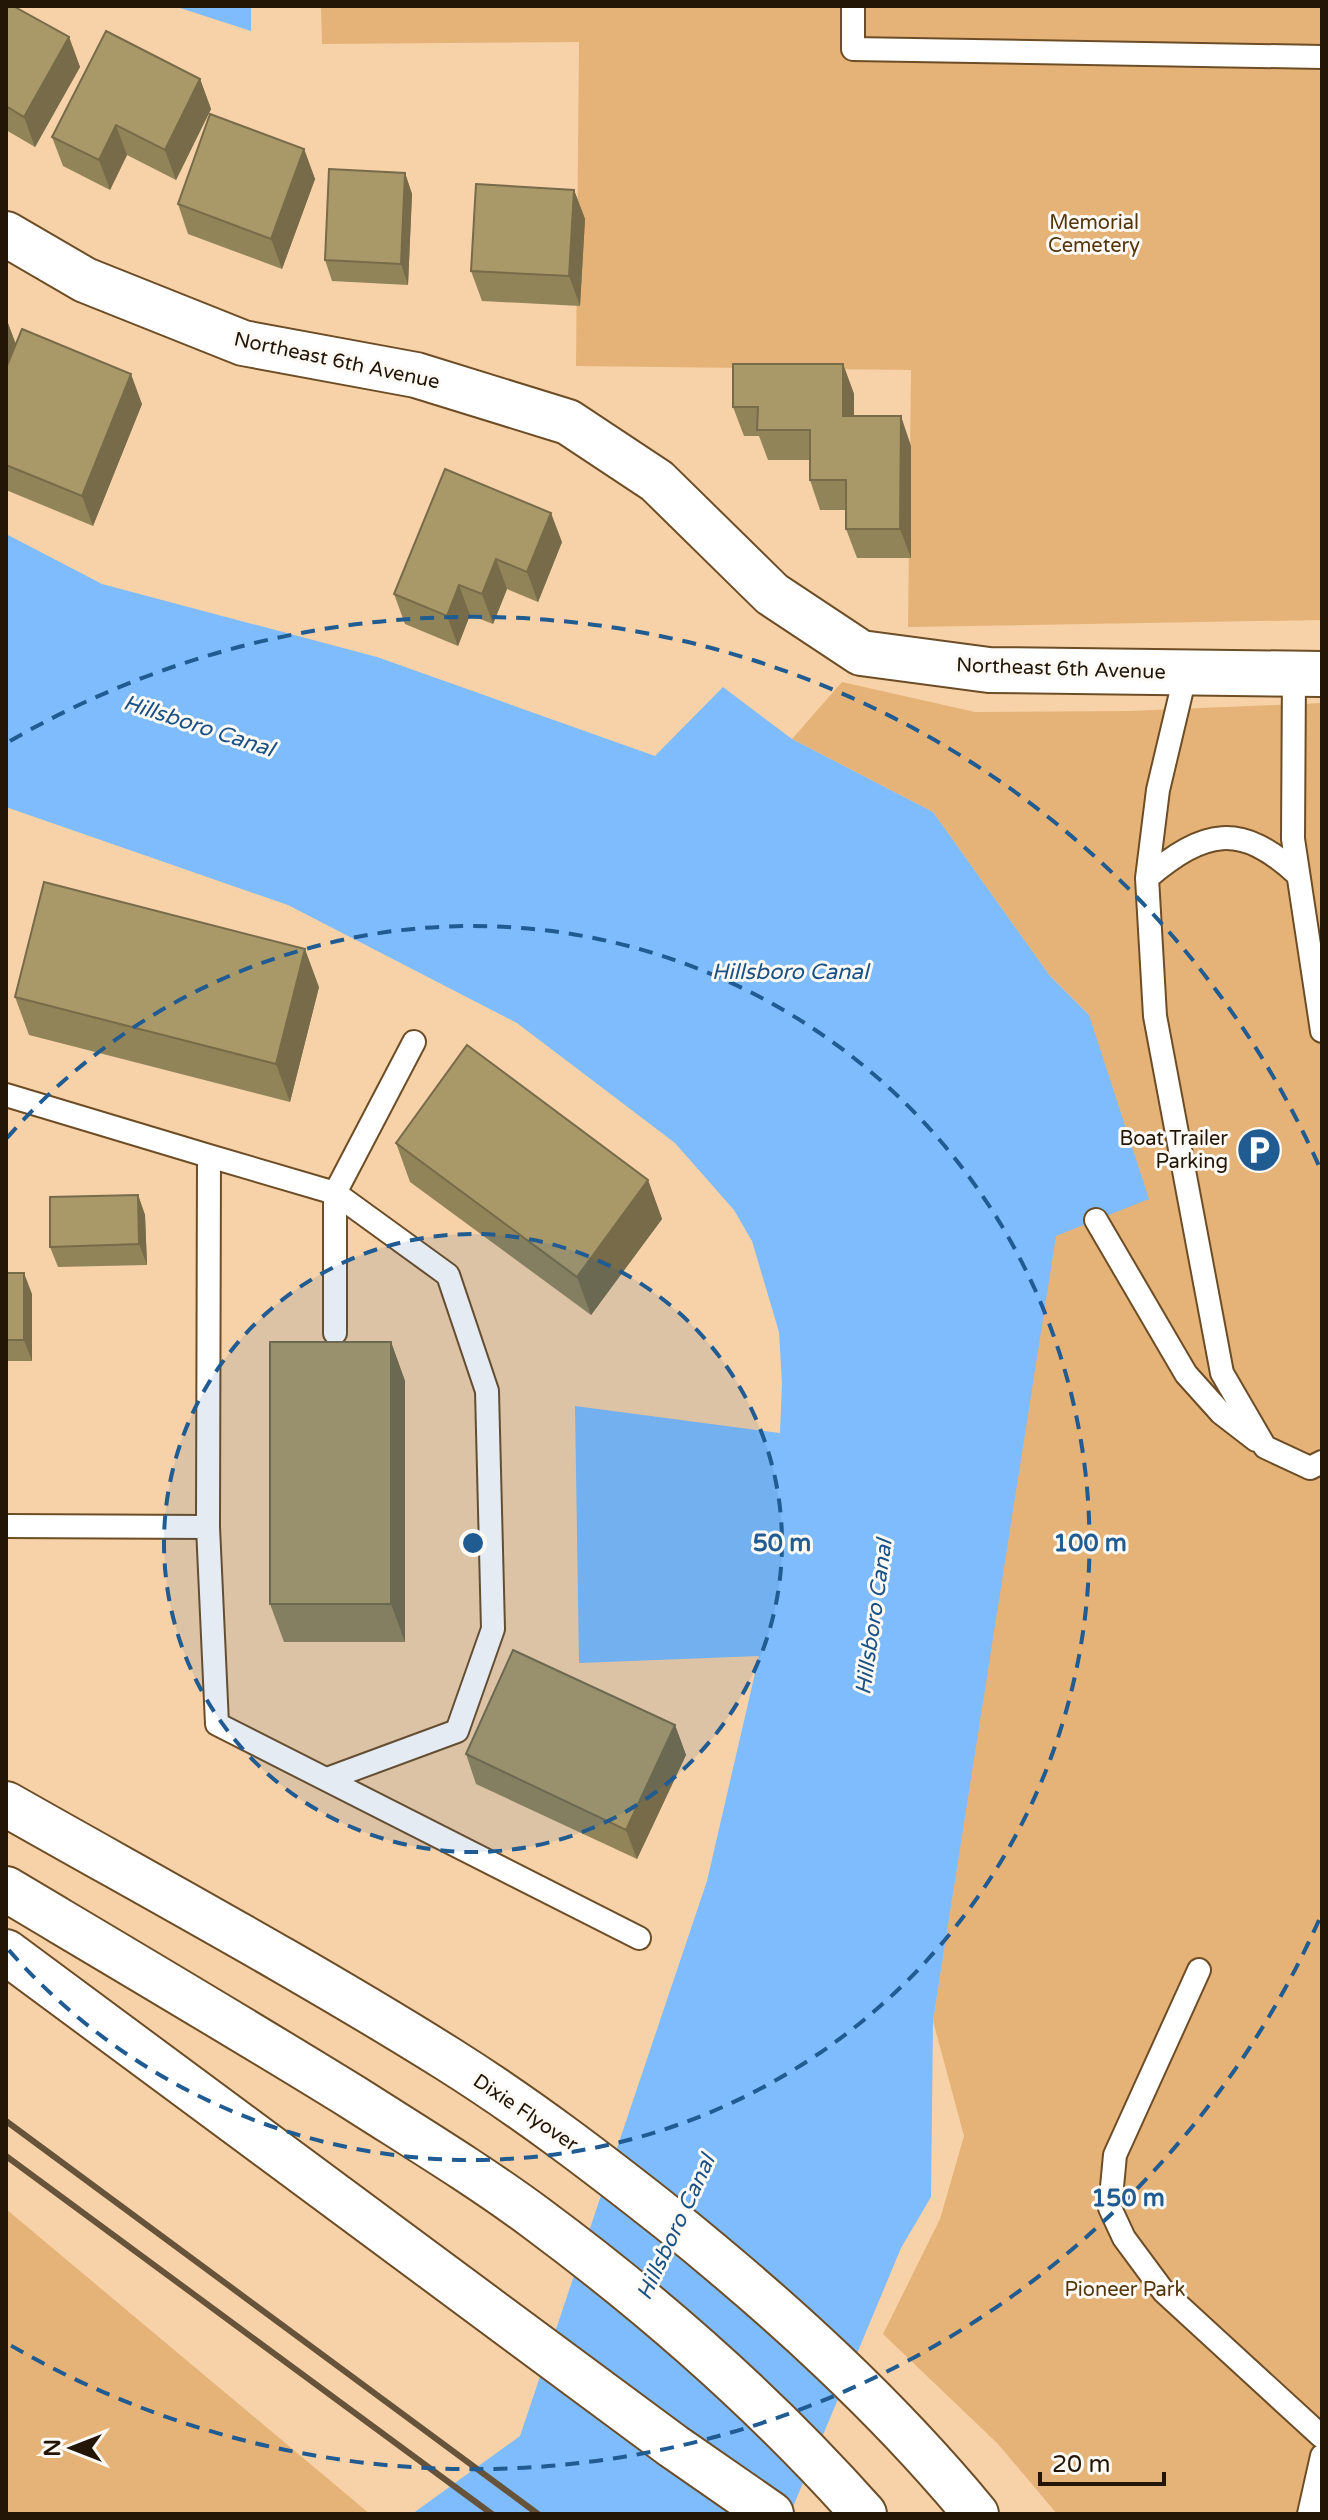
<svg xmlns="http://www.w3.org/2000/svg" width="1328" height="2520" viewBox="0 0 1328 2520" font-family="'Varela Round',sans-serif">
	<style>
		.green { fill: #e5b377 }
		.water { fill: #7ebcfd }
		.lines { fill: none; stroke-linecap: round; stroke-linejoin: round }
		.lane-casing { stroke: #6d4d26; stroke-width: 26 }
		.street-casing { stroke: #6d4d26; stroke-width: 48 }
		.secondary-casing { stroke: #6d4d26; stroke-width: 48 }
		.lane { stroke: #fff; stroke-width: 22 }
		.street { stroke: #fff; stroke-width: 44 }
		.secondary { stroke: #fff; stroke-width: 44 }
		.rail { stroke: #67523a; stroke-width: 6 }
		.wall { fill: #928459 }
		.shaded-wall { fill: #776b49 }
		.building { fill: #aa9968; stroke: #776b49; stroke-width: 2 }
		.ring { fill: none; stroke: #205b92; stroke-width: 4; stroke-dasharray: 14 10 }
		.labels { text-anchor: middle; stroke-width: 6; stroke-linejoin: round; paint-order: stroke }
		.park-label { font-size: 20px; fill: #54360d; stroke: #fdf9f5 }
		.street-label { font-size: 20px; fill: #231606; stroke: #fdf9f5 }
		.poi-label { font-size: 20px; fill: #231606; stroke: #fdf9f5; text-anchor: end }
		.water-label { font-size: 22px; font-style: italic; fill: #1b5285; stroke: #fdf9f5 }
		.centre { fill: #205b92; stroke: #fdf9f5; stroke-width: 4 }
		.ring-label { font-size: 24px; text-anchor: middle; font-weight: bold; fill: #205b92; stroke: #fdf9f5; stroke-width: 6; stroke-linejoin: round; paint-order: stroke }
	</style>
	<rect width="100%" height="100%" fill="#f7d2a8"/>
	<path class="green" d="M321,6H1322V620L908,627L911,370L576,366L579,42L322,44Z
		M842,682L975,712L1130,711L1322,703V2514H1057L998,2444L883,2334L940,2219L964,2136L933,2021L1089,1015L1050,976L933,812L792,739Z
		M6,2209L370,2514H6Z"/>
	<path class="water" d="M174,6H251V31Z
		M6,534L102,584L377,657L655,756L723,687L792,739L933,812L1050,976L1089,1015L1149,1199L1056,1236L933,2021L931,2197L901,2248L790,2514H412L520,2436L707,1881L759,1656L579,1663L575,1406L780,1433L782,1384L779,1332L752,1241L734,1210L675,1143L517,1023L288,905L6,807Z"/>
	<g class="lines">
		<g class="lane-casing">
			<path id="lane" d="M853,6V49L1322,57
				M1186,672L1158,790L1147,878L1155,1016L1222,1373L1265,1447L1310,1468L1322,1462
				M1294,673L1293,839L1322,1031
				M1147,878C1204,830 1240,821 1298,875
				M6,1095L209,1156
				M1096,1220L1186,1374L1221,1413L1256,1440
				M6,1526L208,1527L217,1724L639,1938
				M208,1527L209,1156L335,1193V1333
				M327,1779L457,1731L493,1629L487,1391L448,1275L335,1193L414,1042
				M1199,1970L1115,2155L1110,2208L1124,2238L1164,2292L1322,2437
				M1309,2514L1322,2456"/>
		</g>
		<g class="street-casing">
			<path id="street" d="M6,234L85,280L243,343L416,375L568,422L657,481L772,594L861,653L989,670L1322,674"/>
		</g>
		<g class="secondary-casing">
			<path id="secondary" d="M6,1804C154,1888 304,1969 448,2059C526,2108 598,2163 670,2220C780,2309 886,2405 976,2514
				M6,1889C122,1958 239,2027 354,2098C415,2137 478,2175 536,2218C652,2304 768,2406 864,2514
				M6,1952L673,2446L771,2514"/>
		</g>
		<use href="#lane" class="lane"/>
		<use href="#street" class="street"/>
		<use href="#secondary" class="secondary"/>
		<path class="rail" d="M6,2121L538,2514
			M6,2156L492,2514"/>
	</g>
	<path class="wall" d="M6,6L69,37L80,67L35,147L6,130Z
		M200,79L211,109L176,180L127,155L110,190L63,166L52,137Z
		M304,149L315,179L282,269L188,234L178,204Z
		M405,173L412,194L408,285L332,281L325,260Z
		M574,190L585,219L580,306L482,301L471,271Z
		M6,318L16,344L142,404L93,526L6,490Z
		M843,364L854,394V416L911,446V558H857L846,529V510H820L810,480V460H768L759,436H744L733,407Z
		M445,469L562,542L538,602L507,589L493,624L470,615L458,646L405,624L394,594Z
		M319,987L290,1102L29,1035L15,997Z
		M396,1143L648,1180L662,1219L591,1315L410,1182Z
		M138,1195L145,1215L147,1265L58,1267L50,1247Z
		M6,1273L32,1294V1361H6Z
		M391,1342L405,1381V1642H284L270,1604Z
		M675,1725L686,1755L637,1859L476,1784L466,1754Z"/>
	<path class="shaded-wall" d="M69,37L80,67L35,147L24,117Z
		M200,79L211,109L176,180L165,150Z
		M116,125L127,155L110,190L99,160Z
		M304,149L315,179L282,269L271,239Z
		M405,173L412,194L408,285L401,264Z
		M574,190L585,219L580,306L569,276Z
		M6,318L17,348L6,370Z
		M843,364L854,394V446L843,416Z
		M131,374L142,404L93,526L82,496Z
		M901,416L911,446V558L900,529Z
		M551,513L562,542L538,602L527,572Z
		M496,559L507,589L493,624L482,594Z
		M459,585L470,615L458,646L447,616Z
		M305,949L319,987L290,1102L276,1064Z
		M648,1180L662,1219L591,1315L577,1277Z
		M138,1195L145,1215L147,1265L139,1244Z
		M24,1273L32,1294V1361L24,1340Z
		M391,1342L405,1381V1642L391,1604Z
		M675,1725L686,1755L637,1859L626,1830Z"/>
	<path class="building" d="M6,6H13L69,37L24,117L6,106Z
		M106,31L200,79L165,150L116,125L99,160L52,137Z
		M210,114L304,149L271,239L178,204Z
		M329,169L405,173L401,264L325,260Z
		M476,184L574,190L569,276L471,271Z
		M22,329L131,374L82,496L6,465V368Z
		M733,364H843V416H901L900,529H846V480H810V430H757L758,407H733Z
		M445,469L551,513L527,572L496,559L482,594L459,585L447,616L394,594Z
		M44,882L305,949L276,1064L15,997Z
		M467,1045L648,1180L577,1277L396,1143Z
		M138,1195L139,1244L50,1247V1197Z
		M6,1273H24V1340H6Z
		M270,1342H391V1604H270Z
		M513,1650L675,1725L626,1830L466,1754Z"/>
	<circle cx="473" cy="1543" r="309" fill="#205b92" fill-opacity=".12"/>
	<g class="ring">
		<circle cx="473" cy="1543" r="309"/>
		<path d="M7 1138A617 617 0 1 1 7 1948"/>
		<path d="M1319 1920A926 926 0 0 1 10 2345M10 741A926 926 0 0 1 1319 1166"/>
	</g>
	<defs>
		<g id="parking-disc" transform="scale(2.3)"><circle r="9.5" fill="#205b92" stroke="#fdf9f5"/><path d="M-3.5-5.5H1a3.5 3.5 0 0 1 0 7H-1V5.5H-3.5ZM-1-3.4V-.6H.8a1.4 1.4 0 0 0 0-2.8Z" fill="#fff"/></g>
	</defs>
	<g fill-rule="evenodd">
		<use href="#parking-disc" x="1259" y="1150"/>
	</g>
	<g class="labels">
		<g class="park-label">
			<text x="1094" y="229">Memorial<tspan x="1094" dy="23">Cemetery</tspan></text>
			<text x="1125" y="2296">Pioneer Park</text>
		</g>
		<g class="street-label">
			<text transform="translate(337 360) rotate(12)" y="7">Northeast 6th Avenue</text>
			<text transform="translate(1061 668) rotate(2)" y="7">Northeast 6th Avenue</text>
			<text transform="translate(526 2112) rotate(34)" y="7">Dixie Flyover</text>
		</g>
		<g class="poi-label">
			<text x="1228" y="1145">Boat Trailer<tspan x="1228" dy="23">Parking</tspan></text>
		</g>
		<g class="water-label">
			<text transform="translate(199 725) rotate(18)" y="8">Hillsboro Canal</text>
			<text x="790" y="979">Hillsboro Canal</text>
			<text transform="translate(873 1617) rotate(-82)" y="8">Hillsboro Canal</text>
			<text transform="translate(675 2227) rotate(-65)" y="8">Hillsboro Canal</text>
		</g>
	</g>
	<circle cx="473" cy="1543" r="12" class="centre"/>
	<g class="ring-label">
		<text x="782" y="1551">50 m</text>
		<text x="1090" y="1551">100 m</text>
		<text x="1128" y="2206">150 m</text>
	</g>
	<rect width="1328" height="2520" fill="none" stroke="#231606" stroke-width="16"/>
	<g transform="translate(72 2448) rotate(270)" stroke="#fdf9f5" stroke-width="6" paint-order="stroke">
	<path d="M0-6L14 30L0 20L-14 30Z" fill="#231606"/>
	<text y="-12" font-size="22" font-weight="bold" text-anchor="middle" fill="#231606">N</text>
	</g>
	<path d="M1040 2472v12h124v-12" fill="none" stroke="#231606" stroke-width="4"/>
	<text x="1052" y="2472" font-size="24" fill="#231606" stroke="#fdf9f5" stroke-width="6" paint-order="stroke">20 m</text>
</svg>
